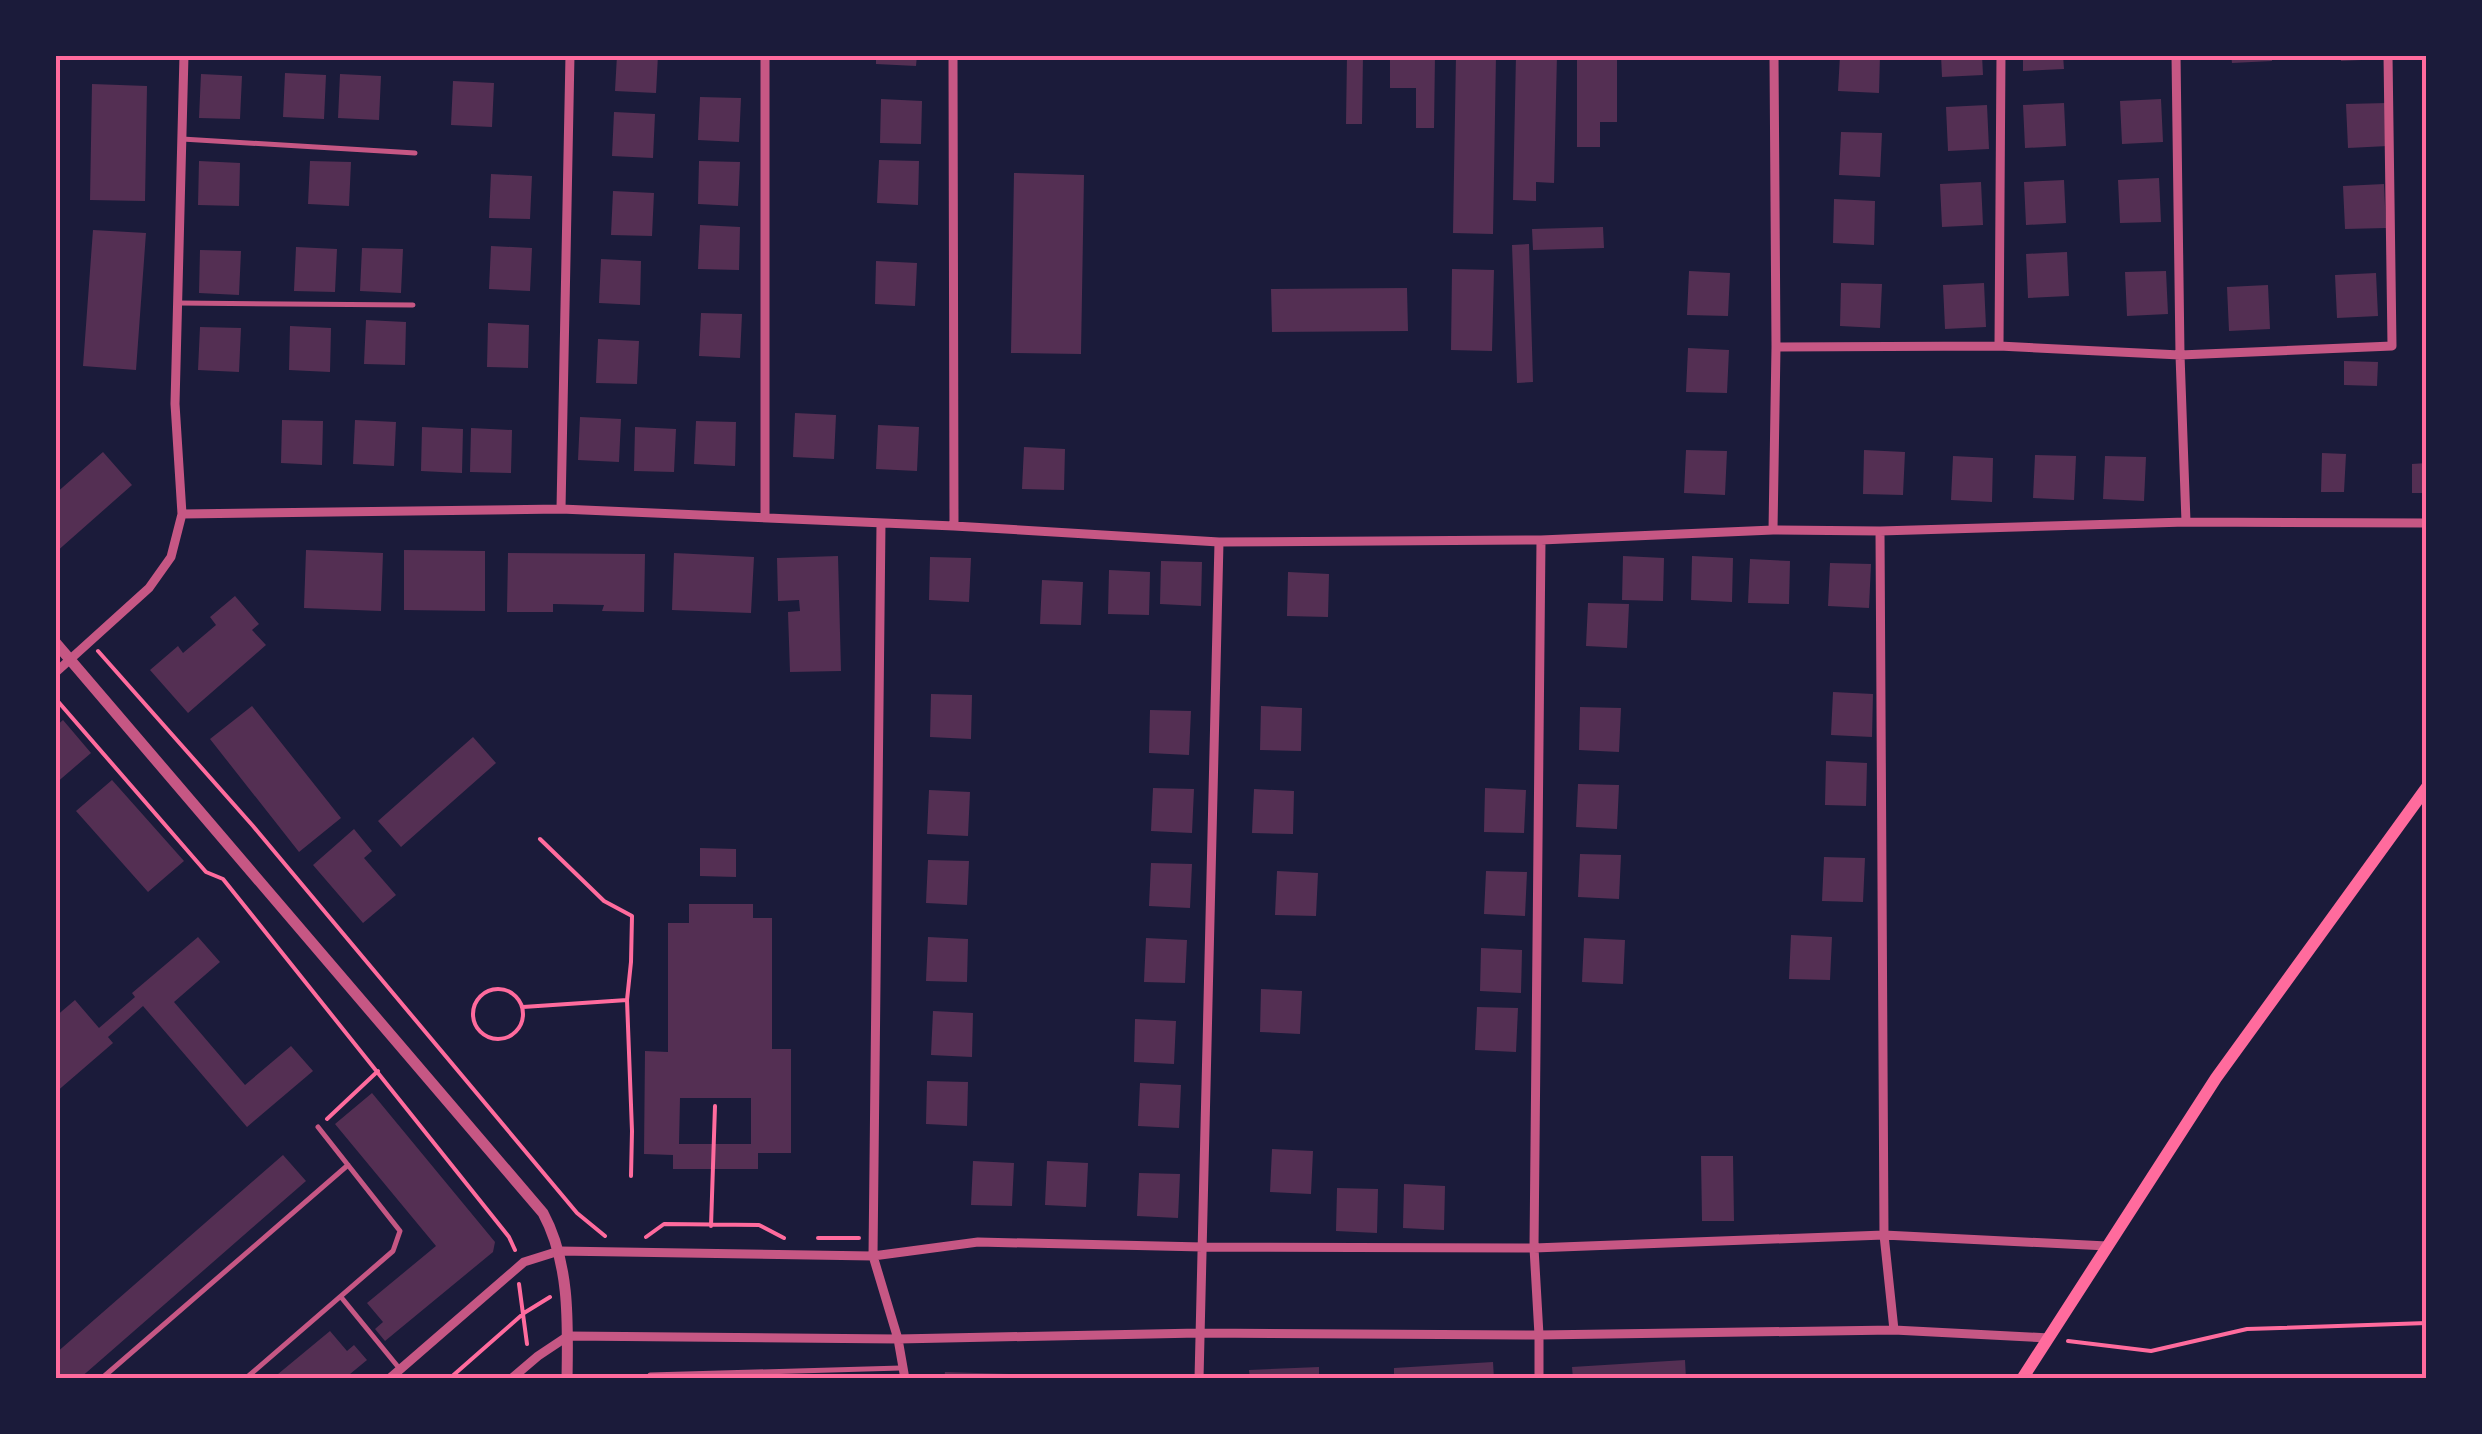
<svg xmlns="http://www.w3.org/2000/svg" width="2482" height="1434" viewBox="0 0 2482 1434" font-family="'PT Sans Narrow',sans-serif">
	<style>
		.building { fill: #542f53; fill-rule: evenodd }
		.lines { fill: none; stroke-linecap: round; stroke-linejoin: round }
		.path { stroke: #ff6b9d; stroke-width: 4 }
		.service { stroke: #c65784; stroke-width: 5 }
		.minor { stroke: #c65784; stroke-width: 9 }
		.tertiary { stroke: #c65784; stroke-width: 11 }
		.secondary { stroke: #ff6b9d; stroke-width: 12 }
		.neatline { fill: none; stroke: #ff6b9d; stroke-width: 4 }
	</style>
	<rect width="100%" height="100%" fill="#1b1b3a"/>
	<path class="building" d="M617,55H658L656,93L615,91Z
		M876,55H917L916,66L876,64Z
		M1347,55H1363L1362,124H1346Z
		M1390,55H1435L1434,128H1416V88H1390Z
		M1456,55H1496L1493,234L1453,233Z
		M1516,55H1557L1554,183L1536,182V201L1513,200Z
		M1577,55H1617V122H1600V147H1577Z
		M1840,55H1880L1879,93L1838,91Z
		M1941,55H1982L1983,75L1942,77Z
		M2023,55H2063L2064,69L2023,71Z
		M2231,55H2272V61L2232,63Z
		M2341,55H2382V59L2341,61Z
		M285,73L326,75L324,119L283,117Z
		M201,74L242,76L240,119L199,118Z
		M340,74L381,76L379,120L338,118Z
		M453,81L494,83L492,127L451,125Z
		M92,84L147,86L145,201L90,200Z
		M700,97L741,98L739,142L698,140Z
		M881,99L922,101L921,144L880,143Z
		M2161,99L2163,142L2122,144L2120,101Z
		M2064,103L2066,146L2025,148L2023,105Z
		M2387,103L2388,146L2348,148L2346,104Z
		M1987,105L1989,149L1948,151L1946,107Z
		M614,112L655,114L653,158L612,156Z
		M1841,132L1882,133L1880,177L1839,175Z
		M879,160L919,161L918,205L877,203Z
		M199,161L240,163L239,206L198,205Z
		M310,161L351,162L349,206L308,204Z
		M699,161L740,162L738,206L698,204Z
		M1014,173L1084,175L1081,354L1011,353Z
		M491,174L532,176L530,219L489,218Z
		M2159,178L2161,222L2120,223L2118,180Z
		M2064,180L2066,223L2026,225L2024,182Z
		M1981,182L1983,225L1942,227L1940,184Z
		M2384,184L2386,228L2345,229L2343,186Z
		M613,191L654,193L652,236L611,235Z
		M1834,199L1875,201L1874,245L1833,243Z
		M700,225L740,227L739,270L698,269Z
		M1603,227L1604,248L1533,250L1532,229Z
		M93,230L146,233L136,370L83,366Z
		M1529,244L1533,382L1517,383L1512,245Z
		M491,246L532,248L530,291L489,289Z
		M296,247L337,249L335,292L294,291Z
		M362,248L403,249L401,293L360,291Z
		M200,250L241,251L239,295L199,293Z
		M2067,252L2069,296L2028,298L2026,254Z
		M601,259L641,261L640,305L599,303Z
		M876,261L917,263L915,306L875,304Z
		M1452,269L1494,270L1492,351L1451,350Z
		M1689,271L1730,273L1728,316L1687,315Z
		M2166,271L2168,314L2127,316L2125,272Z
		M2376,273L2378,316L2337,318L2335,275Z
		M1841,283L1882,284L1880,328L1840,326Z
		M1984,283L1986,327L1945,329L1943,285Z
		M2268,285L2270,329L2229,331L2227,287Z
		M1407,288L1408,331L1272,332L1271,289Z
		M701,313L742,314L740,358L699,356Z
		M366,320L406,322L405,365L364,364Z
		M488,323L529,325L528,368L487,367Z
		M290,326L331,328L330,372L289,370Z
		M200,327L241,328L239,372L198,370Z
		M598,339L639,341L637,384L596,383Z
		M1688,348L1729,350L1727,393L1686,392Z
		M2344,361L2378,362L2377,386L2344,385Z
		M795,413L836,415L834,459L793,457Z
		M580,417L621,419L619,462L578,460Z
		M282,420L323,421L322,465L281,463Z
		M355,420L396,422L394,466L353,464Z
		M696,421L736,422L735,466L694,464Z
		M878,425L919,427L917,471L876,469Z
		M422,427L463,429L462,473L421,471Z
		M635,427L676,429L674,472L634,471Z
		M471,428L512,430L511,473L470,472Z
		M1024,447L1065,449L1064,490L1022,489Z
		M1686,450L1727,451L1725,495L1684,493Z
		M1864,450L1905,452L1903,495L1863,494Z
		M103,452L132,485L55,553V494Z
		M2322,453L2346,454L2344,492H2321Z
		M2035,455L2076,456L2074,500L2033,498Z
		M1953,456L1993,458L1992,502L1951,500Z
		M2105,456L2146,457L2144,501L2103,499Z
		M2427,463V493H2412V464Z
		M306,550L383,553L381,611L304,608Z
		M404,550L485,551V611L404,610Z
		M508,553L645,554L644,612L602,611L604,605L553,604V612H507Z
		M674,553L754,557L751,613L672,610Z
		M838,556L841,671L790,672L788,612L800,611L799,600L778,601L777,558Z
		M1623,556L1664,558L1663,601L1622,600Z
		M1692,556L1733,558L1732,602L1691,600Z
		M930,557L971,558L969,602L929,600Z
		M1750,559L1790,561L1789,604L1748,603Z
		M1161,561L1202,562L1201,606L1160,604Z
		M1830,563L1871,564L1869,608L1828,606Z
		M1109,570L1150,572L1149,615L1108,614Z
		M1288,572L1329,574L1328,617L1287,616Z
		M1042,580L1083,582L1081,625L1040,624Z
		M235,596L259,624L252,630L266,645L188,713L150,670L178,646L183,653L216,625L210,617Z
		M1588,603L1629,604L1627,648L1586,646Z
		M1833,692L1873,694L1872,737L1831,735Z
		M931,694L972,695L971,739L930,737Z
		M252,706L341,818L299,852L210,739Z
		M1261,706L1302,708L1301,751L1260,750Z
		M1580,707L1621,708L1619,752L1579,750Z
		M1150,710L1191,711L1189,755L1149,753Z
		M63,720L91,753L55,784V727Z
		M473,737L496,763L401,847L378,821Z
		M1826,761L1867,763L1866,806L1825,805Z
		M112,780L184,861L148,892L76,811Z
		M1578,784L1619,785L1617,829L1576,827Z
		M1153,788L1194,789L1192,833L1151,831Z
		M1485,788L1526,790L1524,833L1484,832Z
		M1254,789L1294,791L1293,834L1252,833Z
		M929,790L970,792L968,836L927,834Z
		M354,829L372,851L364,858L396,895L363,923L313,865Z
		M700,848L736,849V877L700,876Z
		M1580,854L1621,855L1619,899L1578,897Z
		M1824,857L1865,858L1863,902L1822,901Z
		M928,860L969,861L967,905L926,903Z
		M1151,863L1192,864L1190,908L1149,906Z
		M1277,871L1318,873L1316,916L1275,915Z
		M1486,871L1527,872L1525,916L1484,914Z
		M689,904H753V918H772V1049H791V1153H758V1169H673V1155L644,1154L645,1051L668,1052V923H689ZM680,1098H751V1144H679Z
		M1791,935L1832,937L1830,980L1789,979Z
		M198,937L220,962L174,1002L245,1085L291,1046L313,1071L247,1127L143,1006L108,1037L113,1043L55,1093V1017L75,1000L99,1028L135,997L132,993Z
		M928,937L968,939L967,982L926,981Z
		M1146,938L1187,940L1185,983L1144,982Z
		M1584,938L1625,940L1623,984L1582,982Z
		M1481,948L1522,950L1521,993L1480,991Z
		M1261,989L1302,991L1300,1034L1260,1032Z
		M1477,1007L1518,1008L1516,1052L1475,1050Z
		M933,1011L973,1013L972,1057L931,1055Z
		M1135,1019L1176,1021L1174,1064L1134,1062Z
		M927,1081L968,1082L967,1126L926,1124Z
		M1140,1083L1181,1085L1179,1128L1138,1126Z
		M372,1093L495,1242L493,1252L385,1341L375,1329L383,1322L367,1303L436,1246L335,1124Z
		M1272,1149L1313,1151L1311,1194L1270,1192Z
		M283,1155L306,1181L79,1379H55V1354Z
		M1701,1156H1733L1734,1221H1702Z
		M973,1161L1014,1163L1012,1206L971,1205Z
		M1047,1161L1088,1163L1086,1207L1045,1205Z
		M1139,1173L1180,1174L1178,1218L1137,1216Z
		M1404,1184L1445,1186L1444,1230L1403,1228Z
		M1337,1188L1378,1189L1377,1233L1336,1231Z
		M330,1331L347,1351L354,1345L367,1360L344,1379H272Z
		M1685,1360L1686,1379H1573L1572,1367Z
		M1493,1362L1494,1379H1394V1368Z
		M1319,1367V1379H1250L1249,1370Z
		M945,1372L1038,1375V1379H944Z"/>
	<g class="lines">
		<path class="path" d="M98,651L253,826L577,1213L605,1236
			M55,698L206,872L223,879L509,1237L515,1250
			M540,839L604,901L632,916L631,962L627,1000
			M473 1014a25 25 0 1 1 50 0a25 25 0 1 1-50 0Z
			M523,1007L627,1000L632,1131L631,1176
			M327,1119L378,1071
			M711,1226L715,1106
			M646,1237L664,1224L759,1225L784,1238
			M818,1238H859
			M519,1284L527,1344
			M2068,1341L2151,1351L2247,1329L2427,1323
			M449,1379L524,1313L550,1297"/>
		<path class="service" d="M182,139L415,153
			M179,303L413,305
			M341,1297L399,1368
			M101,1379L348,1165
			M245,1379L393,1251L400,1231L318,1127
			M650,1379V1375L901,1368"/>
		<path class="minor" d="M953,55L954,526
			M2176,55L2180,355L2186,522
			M1999,346L2001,55
			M1776,347L1999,346L2180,355L2392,346L2388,55
			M561,509L570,55
			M182,514L561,509L954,526L1219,542L1541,540L1773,530L1880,531L2186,522L2427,523
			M765,518V55
			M881,523L873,1256L898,1339L905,1379
			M1773,530L1776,347L1774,55
			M1880,531L1884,1235L1894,1330
			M55,673L149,588L171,557L182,514L175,404L184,55
			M389,1379L524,1262L559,1251L873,1256L978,1242L1203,1247L1534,1248L1884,1235L2107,1246
			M511,1379L538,1356L568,1336L898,1339L1199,1333L1539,1335L1894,1330L2049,1338
			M1199,1379L1219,542
			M1539,1379V1335L1534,1248L1541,540"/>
		<path class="tertiary" d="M55,642L543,1213C570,1263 568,1323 567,1379"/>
		<path class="secondary" d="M2022,1379L2216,1078L2427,787"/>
	</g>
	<rect width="2482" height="1434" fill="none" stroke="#1b1b3a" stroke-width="115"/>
	<rect x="58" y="58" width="2366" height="1318" class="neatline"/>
</svg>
